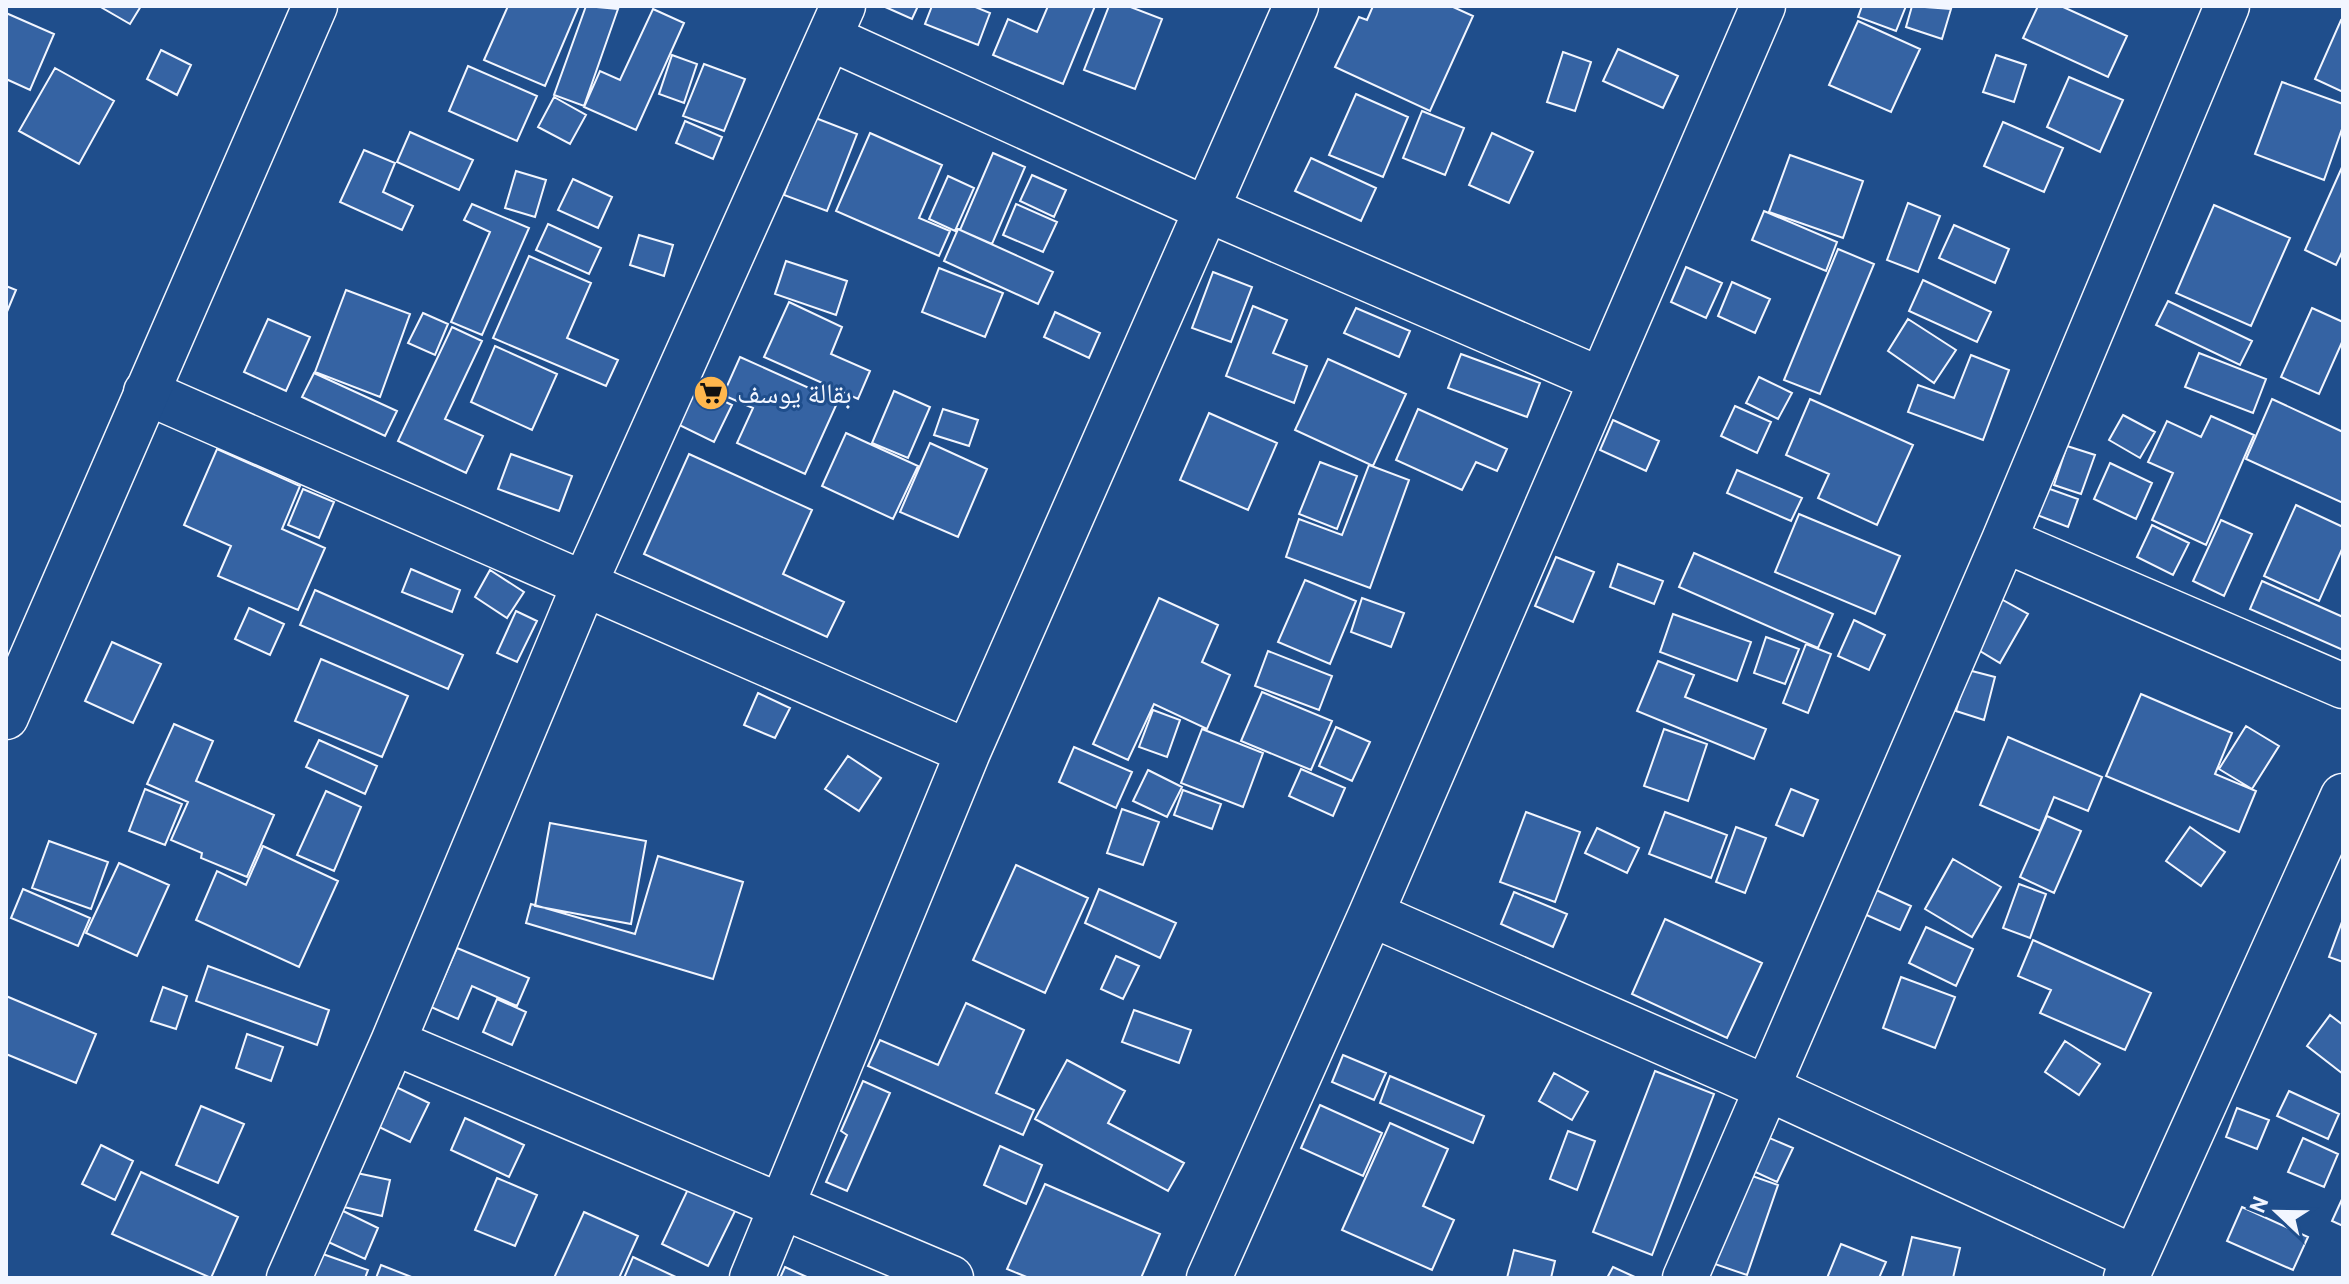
<svg xmlns="http://www.w3.org/2000/svg" width="2349" height="1284" viewBox="0 0 2349 1284" font-family="Overpass,'Noto Naskh Arabic',sans-serif">
	<style>
		.building { fill: #3563a3; stroke: #f2f6ff; stroke-width: 2 }
		.lines { fill: none; stroke-linecap: round; stroke-linejoin: round }
		.street-casing { stroke: #f2f6ff; stroke-width: 47 }
		.secondary-casing { stroke: #f2f6ff; stroke-width: 47 }
		.street { stroke: #1f4e8c; stroke-width: 44 }
		.secondary { stroke: #1f4e8c; stroke-width: 44 }
		.labels { text-anchor: middle; stroke-width: 6; stroke-linejoin: round; paint-order: stroke }
		.poi-label { font-size: 28px; fill: #f2f6ff; stroke: #1f4e8c; text-anchor: start }
	</style>
	<rect width="100%" height="100%" fill="#1f4e8c"/>
	<path class="building" d="M99,6H141L130,24Z
		M508,6H579L545,86L484,60Z
		M586,6L618,9L584,106L554,95Z
		M883,6H918L912,19Z
		M932,6H973L990,13L978,45L925,24Z
		M1048,6H1095L1063,84L993,55L1008,19L1037,32Z
		M1109,6H1128L1162,19L1135,89L1084,70Z
		M1373,6H1451L1473,16L1430,111L1335,67L1359,17L1367,20Z
		M1862,6H1906L1896,31L1858,17Z
		M1912,6L1951,9L1942,39L1906,27Z
		M2038,6H2061L2127,36L2108,77L2023,38Z
		M653,9L684,23L636,130L584,107L600,71L620,80Z
		M6,13L54,34L30,90L6,79Z
		M2341,20L2343,21V92L2315,79Z
		M1858,21L1920,49L1891,112L1829,85Z
		M1618,49L1678,76L1663,108L1603,81Z
		M161,50L191,65L177,95L147,79Z
		M1563,52L1591,62L1575,111L1547,102Z
		M672,55L697,64L684,103L659,94Z
		M1996,55L2026,65L2014,102L1983,92Z
		M704,64L745,79L724,131L683,116Z
		M468,66L537,96L517,141L449,111Z
		M55,68L114,101L79,164L19,131Z
		M2069,77L2123,100L2100,152L2047,127Z
		M2282,82L2343,104V126L2324,180L2255,154Z
		M1356,94L1408,117L1383,177L1329,155Z
		M554,97L586,115L570,144L538,127Z
		M1422,111L1464,128L1445,175L1403,158Z
		M813,117L857,134L827,211L784,195Z
		M685,121L722,137L713,159L676,143Z
		M2003,122L2063,148L2044,192L1984,166Z
		M410,132L473,160L459,190L397,162Z
		M870,133L942,165L919,218L950,231L939,256L836,211Z
		M1492,133L1533,152L1509,203L1469,185Z
		M364,150L395,163L383,192L413,206L402,230L340,202Z
		M993,153L1025,167L992,244L960,230Z
		M1790,155L1863,181L1843,238L1769,212Z
		M1311,158L1376,188L1361,221L1295,191Z
		M2343,165V250L2336,265L2305,250Z
		M516,171L546,180L535,217L505,208Z
		M1032,175L1066,190L1054,217L1020,201Z
		M948,176L974,188L955,231L929,219Z
		M573,179L612,197L598,228L558,210Z
		M1908,203L1940,216L1918,272L1887,260Z
		M472,204L529,228L482,335L451,322L490,232L464,220Z
		M1016,204L1057,222L1043,252L1003,235Z
		M2214,205L2290,238L2251,326L2176,293Z
		M1764,211L1837,242L1826,271L1752,240Z
		M548,224L601,248L589,274L536,250Z
		M1954,225L2009,249L1995,283L1939,258Z
		M958,229L1053,272L1038,304L944,261Z
		M639,235L673,245L664,276L630,265Z
		M1838,249L1874,264L1820,394L1784,380Z
		M529,256L591,283L567,338L618,360L606,386L493,338Z
		M786,261L847,281L836,315L775,294Z
		M1686,267L1722,283L1706,318L1671,302Z
		M939,268L1003,293L985,337L922,312Z
		M1213,272L1252,287L1231,342L1192,328Z
		M1923,280L1991,312L1977,342L1909,311Z
		M1732,282L1770,299L1755,333L1718,316Z
		M6,286L16,290L6,314Z
		M346,290L410,314L380,397L315,372Z
		M2168,301L2252,341L2240,365L2156,325Z
		M789,302L842,327L831,354L870,371L858,399L764,357Z
		M1253,306L1287,320L1273,353L1307,366L1294,403L1226,376Z
		M1356,308L1410,331L1399,357L1344,333Z
		M2312,308L2343,322V340L2319,394L2281,377Z
		M1055,312L1100,333L1089,358L1044,337Z
		M423,313L448,324L435,355L408,343Z
		M268,319L310,337L286,391L244,372Z
		M1908,319L1956,350L1934,383L1888,351Z
		M452,327L482,341L445,419L483,436L466,473L398,441Z
		M495,346L557,374L532,430L471,402Z
		M2199,353L2266,379L2253,413L2185,387Z
		M1461,354L1540,383L1527,417L1448,388Z
		M1971,355L2009,370L1983,440L1908,412L1918,385L1954,398Z
		M740,357L838,401L805,474L737,443L753,408L723,395Z
		M1328,359L1406,394L1373,466L1295,430Z
		M314,373L397,411L385,436L302,397Z
		M1759,377L1792,393L1778,419L1746,403Z
		M684,382L732,405L714,442L667,419Z
		M894,391L930,407L908,458L872,443Z
		M1810,399L1913,445L1877,525L1818,498L1829,474L1786,455Z
		M2272,399L2343,432V503L2246,459Z
		M1735,406L1771,422L1757,453L1721,436Z
		M943,409L978,420L969,446L934,435Z
		M1418,409L1507,449L1497,471L1476,462L1462,490L1396,460Z
		M1209,413L1277,443L1248,510L1180,480Z
		M2123,415L2155,432L2140,458L2109,440Z
		M2211,416L2254,435L2206,545L2152,520L2173,473L2148,462L2167,421L2201,437Z
		M1613,420L1659,441L1646,471L1600,450Z
		M846,433L918,466L893,519L822,486Z
		M930,443L987,469L958,537L900,512Z
		M2067,446L2095,455L2081,494L2054,485Z
		M217,449L300,486L282,529L325,548L298,610L218,576L231,546L184,525Z
		M511,454L572,476L559,511L498,489Z
		M689,454L812,510L783,574L844,602L827,637L644,554Z
		M1320,462L1357,476L1337,529L1299,514Z
		M2110,463L2152,483L2136,519L2094,499Z
		M1369,465L1409,480L1370,588L1286,557L1299,519L1342,535Z
		M1737,470L1802,498L1791,521L1727,493Z
		M2047,488L2078,499L2068,527L2037,515Z
		M303,489L334,502L319,538L288,525Z
		M2296,505L2343,527V547L2319,601L2264,576Z
		M1799,514L1900,556L1875,614L1775,572Z
		M2221,520L2252,534L2224,596L2193,581Z
		M2152,525L2189,543L2173,575L2137,557Z
		M1694,553L1833,614L1818,648L1679,587Z
		M1556,557L1594,572L1573,622L1535,606Z
		M1618,564L1663,581L1654,604L1610,587Z
		M411,569L460,590L452,612L402,592Z
		M490,570L524,592L507,618L475,597Z
		M1305,580L1356,601L1330,664L1278,642Z
		M2262,581L2343,617V650L2250,609Z
		M315,590L463,655L448,689L300,625Z
		M1992,594L2028,614L2000,663L1965,642Z
		M1159,598L1218,625L1202,662L1230,675L1207,729L1154,704L1128,760L1093,744Z
		M1362,598L1404,613L1391,647L1351,632Z
		M249,608L284,624L270,655L235,639Z
		M516,611L537,621L517,662L497,653Z
		M1673,614L1751,642L1737,681L1660,652Z
		M1854,620L1885,635L1869,670L1838,656Z
		M1766,637L1799,649L1785,684L1754,673Z
		M112,642L161,664L133,723L85,701Z
		M1806,644L1831,654L1808,713L1783,703Z
		M1268,651L1332,676L1319,710L1255,686Z
		M321,659L408,696L382,757L295,721Z
		M1658,661L1694,675L1685,697L1766,729L1754,759L1637,711Z
		M1968,670L1995,677L1984,720L1956,711Z
		M1262,692L1332,721L1311,770L1241,741Z
		M758,693L790,708L775,738L744,725Z
		M2141,694L2232,733L2215,774L2256,791L2239,832L2106,776Z
		M1153,710L1180,720L1167,757L1139,747Z
		M174,724L213,741L196,781L274,815L247,877L201,858L202,853L171,840L188,802L147,784Z
		M2246,726L2279,746L2252,789L2219,769Z
		M1336,727L1370,742L1352,781L1319,766Z
		M1202,729L1263,753L1243,807L1181,783Z
		M1664,729L1707,744L1688,801L1644,786Z
		M2008,737L2102,777L2088,811L2054,797L2040,831L1980,805Z
		M319,740L377,766L365,794L306,767Z
		M1074,747L1132,772L1116,808L1059,782Z
		M848,756L881,778L859,811L825,789Z
		M1301,769L1345,788L1333,816L1289,796Z
		M1148,770L1182,787L1167,817L1133,801Z
		M145,789L182,804L165,845L129,831Z
		M1791,789L1818,800L1803,836L1776,825Z
		M1183,790L1221,804L1212,829L1174,815Z
		M326,791L361,807L334,871L297,855Z
		M1122,809L1159,822L1143,865L1107,853Z
		M1526,812L1580,832L1555,902L1500,882Z
		M1665,812L1727,835L1711,878L1649,854Z
		M2047,816L2081,831L2054,893L2020,877Z
		M550,823L646,841L631,924L535,906Z
		M1736,827L1766,838L1745,893L1716,882Z
		M2190,827L2225,852L2201,886L2166,861Z
		M1597,828L1639,848L1627,873L1585,853Z
		M49,841L108,862L91,909L32,888Z
		M263,846L338,881L299,967L196,920L217,871L246,885Z
		M658,856L743,882L713,979L526,923L531,904L635,934Z
		M1953,859L2001,887L1972,937L1925,909Z
		M119,863L169,885L137,956L86,933Z
		M1016,865L1088,898L1045,993L973,960Z
		M2019,884L2046,894L2030,938L2003,928Z
		M23,889L90,918L78,946L11,918Z
		M1099,889L1176,923L1160,958L1085,923Z
		M1874,889L1911,906L1900,930L1862,913Z
		M1514,892L1567,914L1553,947L1501,924Z
		M1665,919L1762,963L1727,1038L1632,994Z
		M2343,919V962L2329,957Z
		M1926,927L1973,949L1956,986L1909,963Z
		M2033,940L2151,993L2125,1050L2040,1013L2051,990L2018,976Z
		M457,948L529,978L517,1006L472,986L458,1019L431,1007Z
		M1116,956L1139,966L1123,999L1101,989Z
		M208,966L329,1010L317,1045L196,1001Z
		M1901,977L1955,997L1935,1048L1883,1028Z
		M163,987L187,996L176,1029L151,1021Z
		M6,996L96,1034L76,1083L6,1054Z
		M497,999L526,1012L512,1045L483,1032Z
		M966,1003L1024,1030L996,1093L1034,1110L1023,1135L868,1066L880,1040L938,1065Z
		M1134,1010L1191,1030L1179,1063L1122,1042Z
		M2330,1015L2343,1025V1074L2307,1046Z
		M247,1034L283,1047L271,1081L236,1068Z
		M2065,1041L2100,1064L2079,1095L2045,1072Z
		M1343,1055L1386,1073L1374,1100L1332,1082Z
		M1067,1060L1125,1091L1108,1123L1184,1163L1168,1191L1035,1119Z
		M1655,1071L1714,1094L1652,1255L1593,1232Z
		M1554,1073L1588,1092L1572,1120L1539,1101Z
		M1390,1076L1484,1116L1473,1143L1380,1103Z
		M863,1081L890,1093L847,1191L826,1182L847,1135L841,1131Z
		M394,1086L429,1103L410,1142L375,1125Z
		M2289,1091L2339,1114L2328,1139L2277,1116Z
		M1320,1105L1382,1133L1363,1176L1301,1148Z
		M201,1106L244,1124L218,1183L176,1165Z
		M2237,1108L2269,1120L2257,1149L2226,1137Z
		M465,1118L524,1145L509,1177L451,1150Z
		M1390,1123L1448,1149L1423,1206L1454,1220L1432,1270L1342,1230Z
		M1741,1126L1793,1148L1777,1182L1727,1159Z
		M1568,1131L1595,1141L1577,1190L1550,1179Z
		M2303,1138L2338,1154L2324,1187L2288,1172Z
		M101,1145L133,1161L115,1200L82,1184Z
		M1000,1146L1042,1165L1026,1204L984,1185Z
		M141,1172L238,1217L211,1278L112,1234Z
		M352,1172L390,1180L382,1216L344,1207Z
		M1741,1172L1778,1185L1747,1275L1709,1262Z
		M497,1178L537,1195L515,1246L475,1230Z
		M1045,1184L1160,1234L1141,1278H1029L1007,1269Z
		M689,1187L736,1209L708,1266L662,1244Z
		M2343,1197V1226L2332,1221Z
		M2242,1207L2308,1237L2293,1270L2227,1241Z
		M339,1209L378,1228L365,1259L324,1240Z
		M584,1212L638,1236L619,1278H554Z
		M1912,1237L1960,1248L1953,1278H1902Z
		M1841,1244L1886,1262L1879,1278H1827Z
		M1514,1250L1555,1261L1551,1278H1507Z
		M320,1253L368,1270L365,1278H311Z
		M633,1257L678,1278H624Z
		M381,1265L414,1278H376Z
		M785,1267L809,1278H780Z
		M1613,1267L1637,1278H1607Z"/>
	<g class="lines">
		<g class="street-casing">
			<path id="street" d="M830,38L1206,209L1599,379
				M146,392L968,752
				M2004,540L2343,686
				M1371,914L1767,1088L2135,1258
				M393,1042L951,1278
				M289,1278L393,1042L584,585L843,6
				M752,1278L968,752L1296,6
				M1209,1278L1371,914L1763,6
				M1685,1278L2004,540L2227,6
				M2126,1278L2343,796"/>
		</g>
		<g class="secondary-casing">
			<path id="secondary" d="M6,717L315,6"/>
		</g>
		<use href="#street" class="street"/>
		<use href="#secondary" class="secondary"/>
	</g>
	<defs>
		<g id="supermarket-disc" transform="scale(1.8)"><circle r="9.5" fill="#ffb74d" stroke="#1f4e8c"/><path d="M-6-5.5h2.5l.6 2H6L4.5 2H-2.5L-4.4-4H-6ZM-1.5 3.2a1.3 1.3 0 1 0 .1 0ZM3 3.2a1.3 1.3 0 1 0 .1 0Z" fill="#111"/></g>
	</defs>
	<g fill-rule="evenodd">
		<use href="#supermarket-disc" x="711" y="393"/>
	</g>
	<g class="labels">
		<g class="poi-label">
			<text x="737" y="403">بقالة يوسف</text>
		</g>
	</g>
	<rect width="2349" height="1284" fill="none" stroke="#f2f6ff" stroke-width="16"/>
	<g transform="translate(2277 1212) rotate(292)" stroke="#1f4e8c" stroke-width="6" paint-order="stroke">
	<path d="M0-6L14 30L0 20L-14 30Z" fill="#f2f6ff"/>
	<text y="-12" font-size="22" font-weight="bold" text-anchor="middle" fill="#f2f6ff">N</text>
	</g>
</svg>
